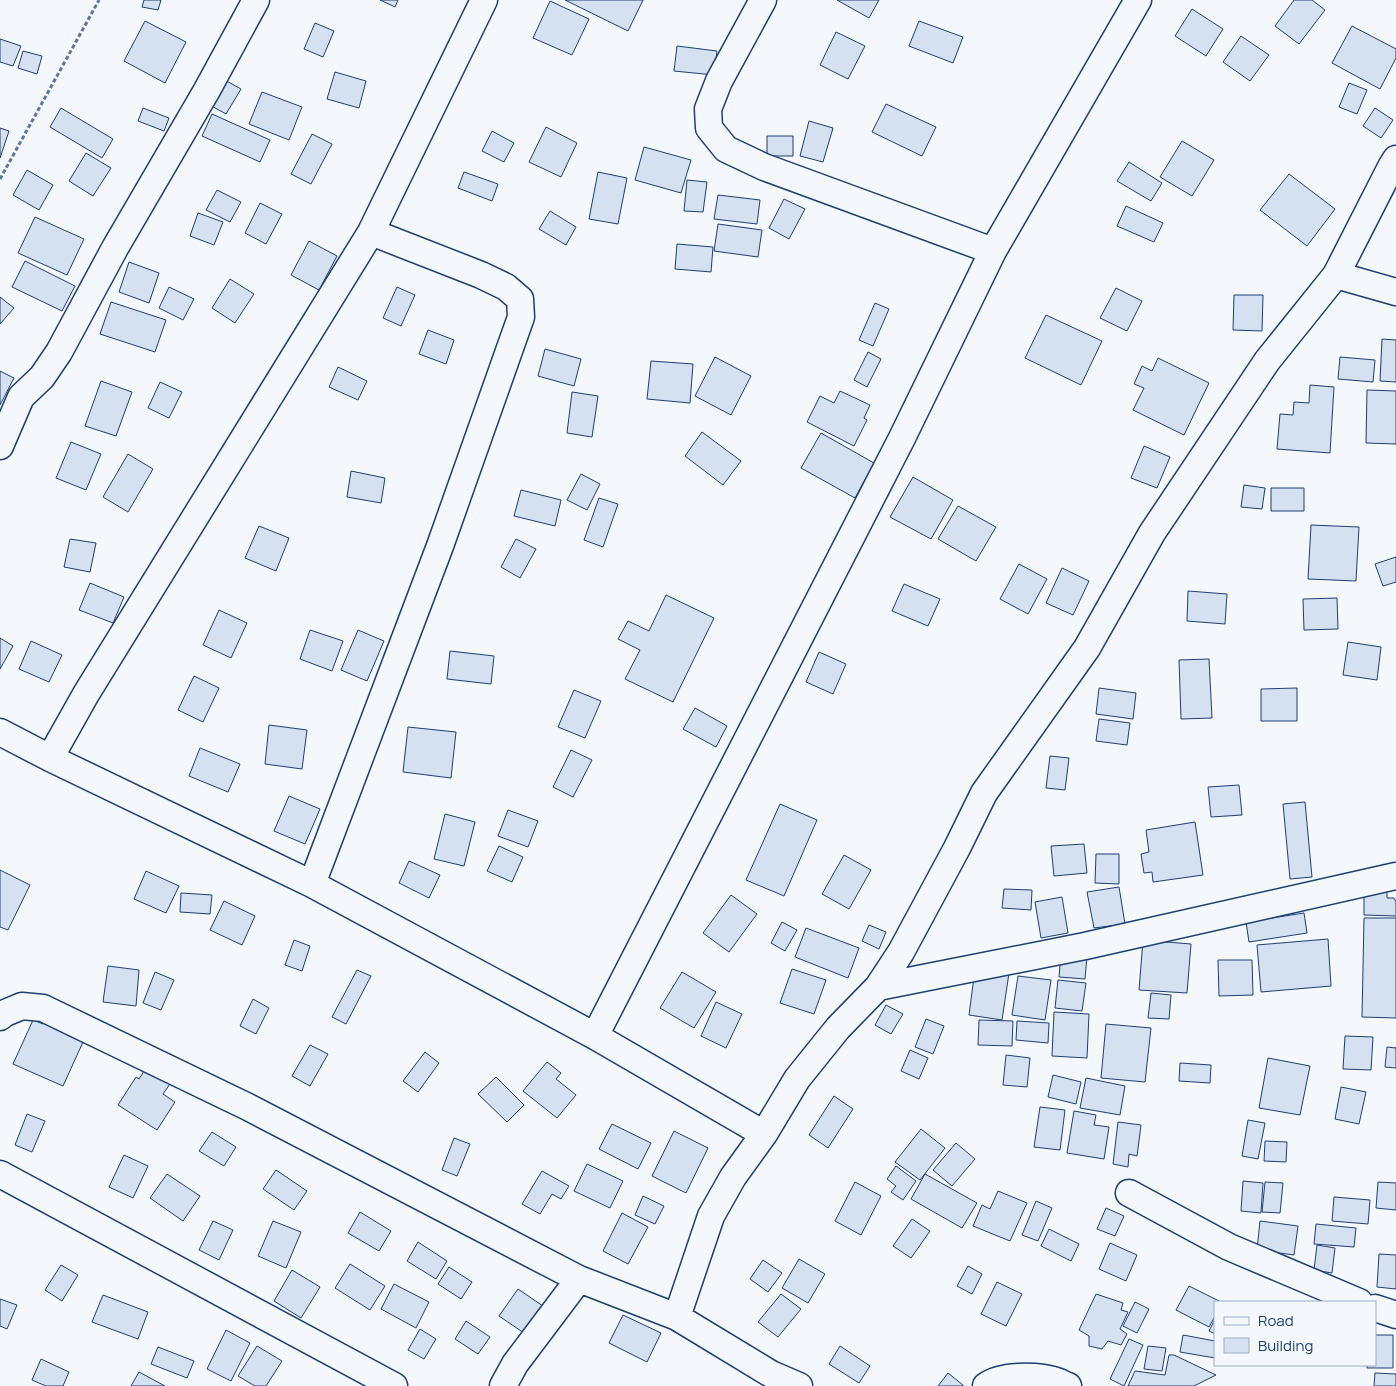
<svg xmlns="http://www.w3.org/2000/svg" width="1396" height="1386" viewBox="0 0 1396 1386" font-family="Manrope,sans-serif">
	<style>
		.building { fill: #d5e0f0; stroke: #1d3f73 }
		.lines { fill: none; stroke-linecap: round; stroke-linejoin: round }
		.minor-casing { stroke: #1d3f73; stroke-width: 29 }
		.path { stroke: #5e769c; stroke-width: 3; stroke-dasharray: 4 2.5; stroke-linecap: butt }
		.minor { stroke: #f4f7fb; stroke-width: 26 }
	</style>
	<rect width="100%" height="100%" fill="#f4f7fb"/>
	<path class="building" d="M144,0H161L158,10L142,7Z
		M380,0H398L395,7Z
		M565,0H643L628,31Z
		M837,0H879L869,18Z
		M1294,0H1312L1325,10L1299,44L1275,26Z
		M550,1L589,19L572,55L533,38Z
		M1192,9L1223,29L1206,56L1175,36Z
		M145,21L186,42L165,83L124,61Z
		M919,21L963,37L953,63L909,46Z
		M315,23L334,31L323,57L304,49Z
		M1352,26L1396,49V58L1380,89L1332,63Z
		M836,32L865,46L848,79L820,65Z
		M1241,36L1269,55L1250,81L1223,62Z
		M0,39L21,46L13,66L0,62Z
		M677,46L717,51L714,75L674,71Z
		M23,51L42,56L37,74L18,68Z
		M335,72L366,81L359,108L327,99Z
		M223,79L241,89L226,114L208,104Z
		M1349,83L1367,90L1357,114L1339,107Z
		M262,92L302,107L289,140L249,124Z
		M886,104L936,127L922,156L872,132Z
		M61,108L113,139L102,158L50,127Z
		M143,108L169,118L164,131L138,121Z
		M1375,108L1393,120L1381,138L1363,126Z
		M212,114L270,140L260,162L202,136Z
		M809,121L833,128L823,162L800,156Z
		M546,127L577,143L561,177L529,162Z
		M0,128L9,131L0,158Z
		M492,131L514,143L504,162L482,151Z
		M312,134L332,144L311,184L291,174Z
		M767,136H793V156H767Z
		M1182,141L1214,160L1192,196L1160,177Z
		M644,147L691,160L681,193L635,180Z
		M86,153L111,168L93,196L69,181Z
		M1129,162L1162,183L1151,201L1117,181Z
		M27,170L53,185L39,210L13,195Z
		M464,172L498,184L492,201L458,188Z
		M598,172L627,178L618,224L589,219Z
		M1289,174L1335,209L1307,246L1260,210Z
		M687,180L707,182L703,212L684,211Z
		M217,190L241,202L230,222L206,210Z
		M718,195L760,200L757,224L714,219Z
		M784,199L805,209L789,239L769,228Z
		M260,203L282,214L266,244L245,233Z
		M1126,206L1163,223L1154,242L1117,226Z
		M550,211L576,227L566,245L539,229Z
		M198,213L223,222L214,245L190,236Z
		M35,217L84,239L67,275L18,253Z
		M718,224L762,230L758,257L714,251Z
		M309,241L337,256L319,290L291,275Z
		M677,244L713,247L711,272L675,269Z
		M25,261L75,286L62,311L12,287Z
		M129,262L159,273L149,303L119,292Z
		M230,279L254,294L235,323L212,308Z
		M169,287L194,299L183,320L159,308Z
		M397,287L415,295L401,326L383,318Z
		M1116,288L1142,301L1127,331L1100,318Z
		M1234,295H1263L1262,331L1233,330Z
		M0,297L14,308L0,324Z
		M111,302L166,320L155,352L100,334Z
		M875,303L889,309L873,346L859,340Z
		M1046,315L1102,341L1081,385L1025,358Z
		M428,330L454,340L446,364L419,354Z
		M1382,339L1396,340V382L1380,381Z
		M545,349L581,359L574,386L538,376Z
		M868,352L881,359L867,387L854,380Z
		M715,357L751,376L731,415L695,396Z
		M1340,357L1375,360L1373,382L1338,379Z
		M1158,358L1209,383L1184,435L1133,410L1144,388L1134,384L1142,366L1152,371Z
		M651,361L693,364L690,403L647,399Z
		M338,367L367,381L358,400L329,387Z
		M0,371L14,378L0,405Z
		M101,381L132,392L116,436L85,426Z
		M160,382L182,392L169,418L148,408Z
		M1310,385L1334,387L1330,453L1277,449L1280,414L1293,415L1294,402L1309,403Z
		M1367,390L1396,391V444L1366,443Z
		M840,391L870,405L864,418L867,420L854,446L807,422L820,396L834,403Z
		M572,392L598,396L592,437L567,433Z
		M702,432L741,461L723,485L685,456Z
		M821,433L874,463L855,498L801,468Z
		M71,442L101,454L86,490L56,478Z
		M1144,446L1170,457L1157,488L1131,478Z
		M128,454L153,469L128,512L103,497Z
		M351,471L385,478L381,503L347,497Z
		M581,474L600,484L587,510L567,500Z
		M913,477L953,500L931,539L890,517Z
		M1244,485L1265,488L1262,509L1241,507Z
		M1271,488H1304V511H1271Z
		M521,490L561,500L555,526L514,516Z
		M599,498L618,504L603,547L584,540Z
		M958,506L996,527L976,561L938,539Z
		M1311,525L1359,527L1356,581L1308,579Z
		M259,526L289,538L276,571L245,558Z
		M70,539L96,543L90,572L64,567Z
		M516,539L536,549L520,578L501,567Z
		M1396,557V582L1383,586L1375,564Z
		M1019,564L1047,579L1028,614L1000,599Z
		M1062,568L1089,581L1073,615L1046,603Z
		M90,583L124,597L113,623L79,610Z
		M904,584L940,599L928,626L892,611Z
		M1188,591L1227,594L1225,624L1187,621Z
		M666,595L714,618L673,702L625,679L640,650L618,639L628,621L649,631Z
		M1337,598L1338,629L1304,630L1303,599Z
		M219,610L247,623L231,658L203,645Z
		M310,630L343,641L332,671L300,659Z
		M358,630L384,641L367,681L341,670Z
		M0,638L13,646L0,669Z
		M31,641L62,655L49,682L19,669Z
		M1348,642L1381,647L1377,680L1343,675Z
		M450,651L494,656L491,684L447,679Z
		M819,652L846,664L833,694L806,682Z
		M1209,659L1212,718L1181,719L1179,660Z
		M194,676L219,688L203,722L178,710Z
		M1099,688L1136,693L1133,719L1096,714Z
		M1297,688V721H1261V689Z
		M574,690L601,701L585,738L558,727Z
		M695,708L727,726L716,747L683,729Z
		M1099,719L1130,723L1127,745L1096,741Z
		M269,725L307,730L302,769L265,764Z
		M408,727L456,732L451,778L403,772Z
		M200,748L240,764L228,792L189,776Z
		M571,750L592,760L573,797L553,787Z
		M1050,756L1069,758L1065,790L1046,788Z
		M1239,785L1242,815L1211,817L1208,787Z
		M289,796L320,809L305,844L274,831Z
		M1305,802L1312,877L1290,879L1283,804Z
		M780,804L817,820L784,896L746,880Z
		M508,810L538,821L528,847L498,836Z
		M445,814L475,822L464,866L434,859Z
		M1195,822L1203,875L1153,882L1152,872L1144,873L1141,854L1149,852L1146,830Z
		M1084,844L1087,873L1054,876L1051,846Z
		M499,846L523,857L512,882L487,871Z
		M1096,854H1119V884L1095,883Z
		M844,855L871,870L849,909L822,894Z
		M409,861L440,875L429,898L399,883Z
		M0,870L30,885L8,930L0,927Z
		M146,871L179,886L166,913L134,899Z
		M1119,887L1125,924L1094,928L1087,892Z
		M1004,889L1032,890L1031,910L1002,908Z
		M1373,889L1387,890V898H1394L1396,902V916L1364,915V894L1373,895Z
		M181,893L212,895L210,914L180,912Z
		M731,895L757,914L729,952L703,933Z
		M1062,897L1068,933L1041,938L1035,902Z
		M224,901L255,916L242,945L210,930Z
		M1304,913L1307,933L1249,942L1246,922Z
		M1364,918H1396V1018L1362,1017Z
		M782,922L797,930L785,951L771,943Z
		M869,925L886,932L879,949L862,941Z
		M806,928L859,948L848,978L795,957Z
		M1328,939L1331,986L1261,992L1257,945Z
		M294,940L310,946L302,971L285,965Z
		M1143,940L1191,944L1187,993L1139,990Z
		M1061,954L1087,956L1085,979L1059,977Z
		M1218,960H1252L1253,995L1219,996Z
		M108,966L139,970L136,1006L103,1002Z
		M792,969L826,980L814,1014L780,1003Z
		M975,969L1009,973L1002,1020L969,1015Z
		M357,970L371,976L346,1024L332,1017Z
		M155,972L174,980L161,1010L143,1003Z
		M682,972L716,992L694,1028L660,1008Z
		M1018,976L1051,980L1045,1020L1012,1015Z
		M1058,980L1086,983L1082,1011L1055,1008Z
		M1151,993L1171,995L1169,1019L1148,1018Z
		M253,999L269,1008L256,1034L240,1026Z
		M716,1002L742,1014L726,1048L701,1036Z
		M886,1005L903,1014L891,1034L875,1025Z
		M1054,1012L1089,1014L1087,1058L1052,1056Z
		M47,1015L71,1026L67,1035L83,1042L63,1086L13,1064L33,1020L43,1024Z
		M926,1019L944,1026L933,1054L915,1047Z
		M979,1020L1013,1021L1012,1046L978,1045Z
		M1017,1021L1049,1023L1048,1043L1016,1040Z
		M1106,1024L1151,1028L1145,1082L1101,1078Z
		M1345,1036L1373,1037L1371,1070L1343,1069Z
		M310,1045L328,1054L310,1086L292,1076Z
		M1387,1047L1396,1048V1047V1068L1385,1067Z
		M910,1050L928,1058L919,1079L901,1071Z
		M425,1052L439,1063L418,1092L403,1081Z
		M1006,1055L1030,1058L1027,1087L1003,1085Z
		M1268,1058L1310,1066L1300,1115L1259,1108Z
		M547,1062L561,1073L556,1079L576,1095L557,1118L523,1091Z
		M1180,1063L1211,1065L1210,1083L1179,1081Z
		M146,1068L170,1084L163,1094L175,1102L157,1130L118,1105L136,1077L139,1079Z
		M1053,1075L1081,1082L1076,1104L1048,1097Z
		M496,1077L524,1105L507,1122L478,1094Z
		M1086,1078L1125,1086L1120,1115L1080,1108Z
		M1341,1087L1366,1092L1359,1124L1335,1119Z
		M834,1096L853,1109L828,1148L809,1135Z
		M1040,1107L1065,1110L1060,1150L1034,1147Z
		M1074,1111L1096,1115L1094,1125L1109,1127L1104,1159L1067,1153Z
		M27,1114L45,1121L32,1152L15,1145Z
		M1248,1120L1265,1123L1258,1159L1242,1156Z
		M1118,1122L1141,1125L1137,1156L1129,1154L1128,1167L1113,1164Z
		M612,1124L651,1143L638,1169L599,1149Z
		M921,1129L945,1148L920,1180L895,1162Z
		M674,1131L708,1148L686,1193L652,1176Z
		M212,1132L236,1147L224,1166L199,1151Z
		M454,1138L470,1144L457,1176L442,1170Z
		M1265,1141L1287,1142L1286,1162L1264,1161Z
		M956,1143L975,1159L952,1186L933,1170Z
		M124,1155L148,1166L133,1198L109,1187Z
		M587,1164L623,1181L610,1208L574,1191Z
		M896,1166L916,1181L903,1200L891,1192L896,1186L887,1179Z
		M276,1170L307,1191L294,1210L263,1189Z
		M542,1171L569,1186L561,1199L552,1194L540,1214L522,1204Z
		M167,1174L200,1196L183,1221L150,1198Z
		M925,1174L977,1203L962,1228L911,1199Z
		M1243,1181L1263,1183L1261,1213L1241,1211Z
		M855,1182L881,1196L861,1235L835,1221Z
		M1265,1182L1283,1183L1280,1213L1262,1212Z
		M1378,1182L1396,1183V1210L1376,1208Z
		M998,1191L1027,1203L1010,1241L973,1226L982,1205L990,1209Z
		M643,1196L664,1206L655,1224L635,1215Z
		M1334,1197L1370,1200L1368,1224L1332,1221Z
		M1036,1201L1052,1208L1038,1241L1022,1235Z
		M1106,1208L1124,1216L1115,1236L1097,1229Z
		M360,1212L391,1231L379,1251L348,1233Z
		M622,1213L648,1227L628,1264L603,1251Z
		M912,1219L930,1231L911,1258L893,1246Z
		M213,1221L233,1230L219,1260L199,1250Z
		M273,1221L301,1232L286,1268L258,1256Z
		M1260,1221L1298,1226L1294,1255L1257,1250Z
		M1316,1224L1356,1228L1354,1247L1314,1244Z
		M1049,1229L1079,1244L1071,1261L1041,1246Z
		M418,1242L447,1261L436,1279L407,1261Z
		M1110,1243L1137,1255L1126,1281L1099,1269Z
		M1317,1245L1335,1248L1332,1273L1314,1270Z
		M1379,1254L1396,1255V1289L1377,1287Z
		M799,1259L825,1274L808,1303L782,1288Z
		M763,1260L782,1273L768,1292L750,1279Z
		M350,1264L385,1286L370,1310L335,1288Z
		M61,1265L78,1275L62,1301L45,1290Z
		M968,1266L982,1274L972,1294L957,1286Z
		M449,1267L472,1282L461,1299L438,1284Z
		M292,1270L320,1287L301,1318L274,1301Z
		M997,1282L1022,1294L1006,1326L981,1314Z
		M394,1284L429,1302L416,1328L381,1309Z
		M1189,1286L1221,1302H1215V1316L1209,1327L1176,1310Z
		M518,1289L543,1306L524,1333L499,1316Z
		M781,1294L801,1309L778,1337L758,1322Z
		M1096,1294L1123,1303L1121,1310L1128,1312L1120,1329L1127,1334L1121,1345L1108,1341L1102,1349L1089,1346V1336L1079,1330Z
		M103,1295L148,1312L138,1339L92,1322Z
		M0,1299L17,1305L7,1329L0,1326Z
		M1135,1302L1149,1309L1137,1333L1123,1326Z
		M623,1315L661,1333L647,1362L609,1343Z
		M1215,1319V1334L1209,1331Z
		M466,1321L490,1337L478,1354L455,1339Z
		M420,1329L436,1339L424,1359L408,1350Z
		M226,1330L250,1343L231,1381L207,1369Z
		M1183,1335L1215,1341V1358L1180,1352Z
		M1375,1335H1393V1368H1367V1365H1375Z
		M1129,1339L1143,1345L1124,1386L1110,1379Z
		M257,1346L282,1361L266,1386H255L238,1376Z
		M840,1346L870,1366L859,1383L829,1364Z
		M1148,1346L1166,1348L1162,1371L1144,1369Z
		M158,1347L194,1361L187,1378L151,1364Z
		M1169,1355H1174L1216,1375L1194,1386H1128L1135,1371L1165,1375Z
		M41,1359L69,1372L63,1386H46L32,1380Z
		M139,1372L165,1386H131Z
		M948,1373L963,1385V1386H938Z
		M1375,1373L1396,1374V1386H1374Z"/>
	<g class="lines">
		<g class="minor-casing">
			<path id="minor" d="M763,0L719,81L708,109L709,128L726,149L764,167L993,251
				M1336,275L1396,292
				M0,446L21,397L42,377L59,352L115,248L207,90L256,0
				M0,732L50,758L312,884L595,1036L764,1134
				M50,758L86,694L371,232L484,0
				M312,884L440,546L521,317L520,299L506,287L481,275L371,232
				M878,987L1085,946L1396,876
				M0,1017L5,1013L22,1006L43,1008L246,1106L579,1279L677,1317L771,1374L799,1386
				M595,1036L902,438L993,251L1138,0
				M0,1174L394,1386
				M1129,1193L1229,1247L1359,1302
				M1375,1308L1396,1315
				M677,1317L711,1216L733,1177L764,1134L797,1079L838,1028L878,987L901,952L957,848L984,793L1087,648L1152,533L1267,361L1336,275L1391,167L1396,159
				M503,1386L515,1364L579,1279
				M986,1386C1000,1375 1036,1375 1053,1380C1058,1381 1063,1384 1068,1386"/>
		</g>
		<path class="path" d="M0,179L99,0"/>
		<use href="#minor" class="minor"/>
	</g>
	<rect x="1214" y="1301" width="162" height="65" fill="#f4f7fb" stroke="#9eadc5"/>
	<rect x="1224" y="1317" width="25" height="8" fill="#f4f7fb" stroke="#9eadc5"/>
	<text x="1258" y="1326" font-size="15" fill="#1d3f73">Road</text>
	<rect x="1224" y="1338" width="25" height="15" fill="#d5e0f0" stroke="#9eadc5"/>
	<text x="1258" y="1351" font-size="15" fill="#1d3f73">Building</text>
</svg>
